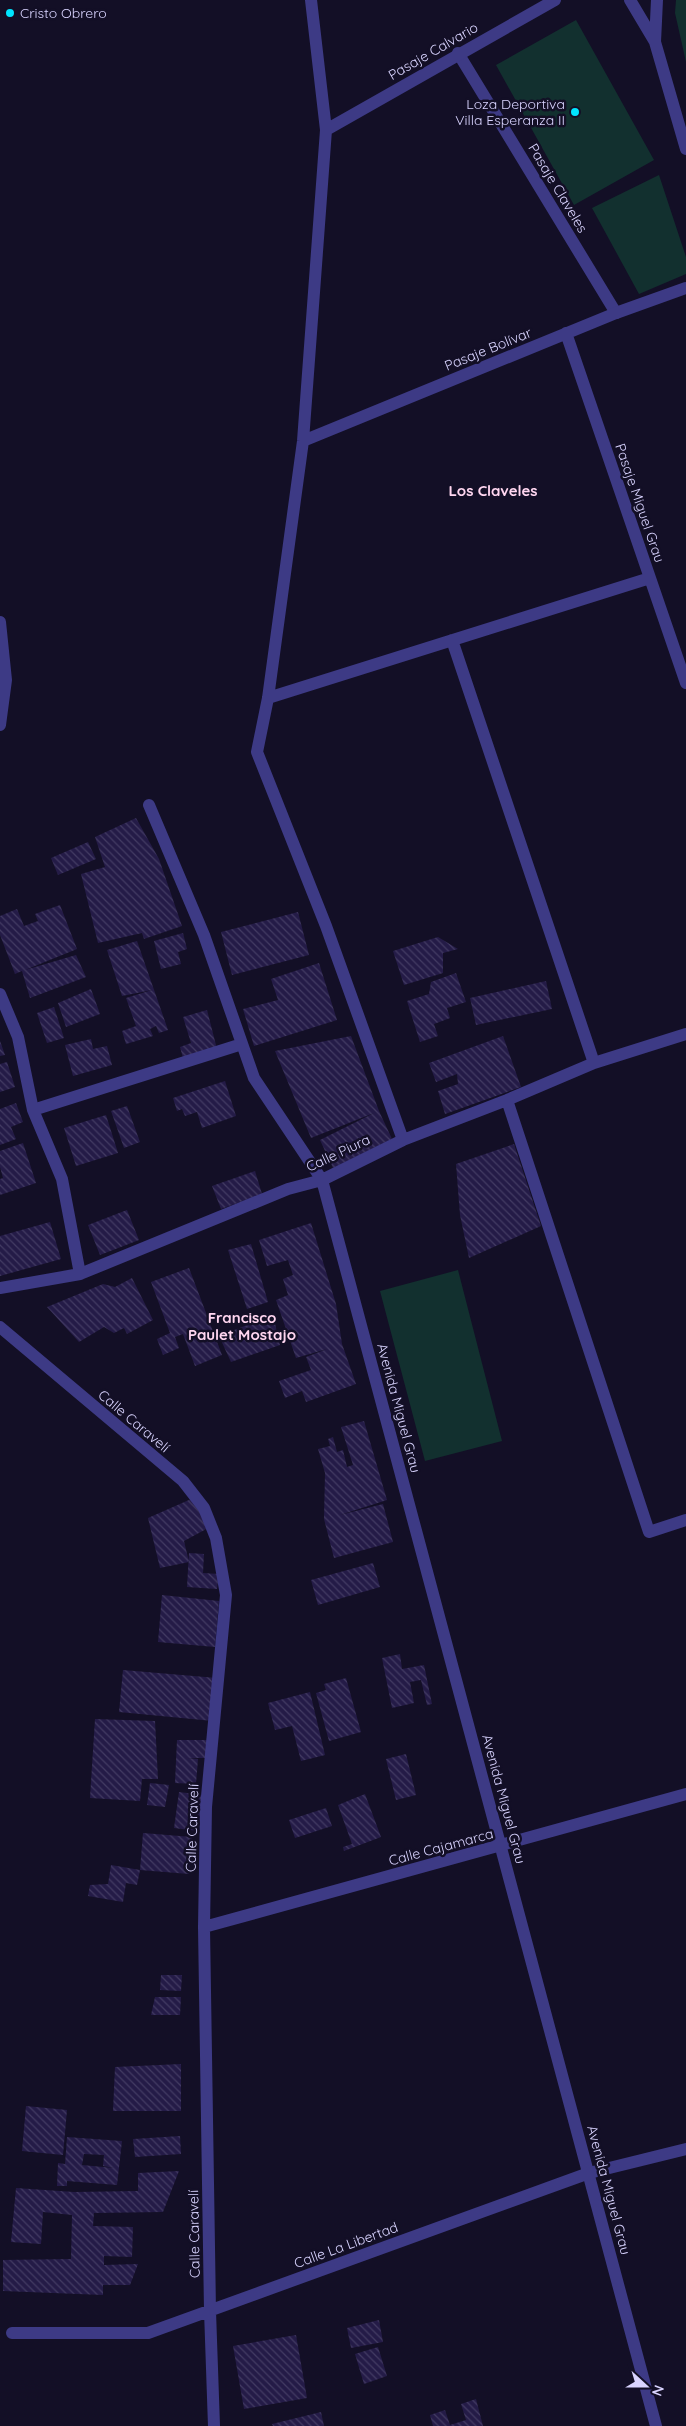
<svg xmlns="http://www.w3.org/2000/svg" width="686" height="2426" viewBox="0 0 686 2426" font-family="Quicksand,sans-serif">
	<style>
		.green { fill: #12302f }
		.building { fill: url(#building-back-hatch); fill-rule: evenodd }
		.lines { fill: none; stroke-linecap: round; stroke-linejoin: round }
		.service { stroke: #3d3a85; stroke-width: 12 }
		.minor { stroke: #3d3a85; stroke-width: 12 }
		.poi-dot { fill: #00e5ff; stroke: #130f26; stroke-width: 2 }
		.labels { text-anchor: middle; stroke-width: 5; stroke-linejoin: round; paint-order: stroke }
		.poi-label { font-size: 14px; fill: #d9d4ff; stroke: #130f26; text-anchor: start }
		.street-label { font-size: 14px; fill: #d9d4ff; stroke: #130f26 }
		.neighbourhood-label { font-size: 15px; font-weight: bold; fill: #ffd6f0; stroke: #130f26 }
	</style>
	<defs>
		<pattern id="building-back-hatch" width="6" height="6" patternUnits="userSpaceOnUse" patternTransform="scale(1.25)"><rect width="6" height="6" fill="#241b47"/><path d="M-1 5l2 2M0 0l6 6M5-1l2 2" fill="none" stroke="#433b63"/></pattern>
	</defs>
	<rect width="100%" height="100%" fill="#130f26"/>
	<path class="green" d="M676,0H686V62L675,13Z
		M576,20L654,160L574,205L496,65Z
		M659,175L686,257V274L639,294L592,208Z
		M458,1270L502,1441L425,1461L380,1291Z"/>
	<path class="building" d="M136,818L159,859L182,926L144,939L142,933L98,943L81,874L105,867L95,837Z
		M88,842L96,859L58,875L51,858Z
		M60,905L77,949L25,970L76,955L86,977L30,998L22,971L15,974L0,935V916L17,909L24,926L38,921L35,914Z
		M298,912L309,955L232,975L221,932Z
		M183,933L187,949L178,952L181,964L161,969L154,941Z
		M438,937L458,949L443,953V973L404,985L393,951Z
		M137,941L168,1030L159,1033L156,1026L150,1029L153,1036L126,1044L122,1031L136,1026L126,998L152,990L122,996L107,950Z
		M319,963L337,1020L254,1046L243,1009L278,1000L271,979Z
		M456,973L466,1002L447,1008L450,1018L434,1024L438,1036L420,1042L407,1001L429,994L431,982Z
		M546,981L552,1009L476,1025L470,998Z
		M91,989L100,1014L66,1027L58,1003Z
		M54,1007L64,1038L47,1043L37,1013Z
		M207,1010L217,1049L183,1058L180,1047L191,1043L183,1017Z
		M351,1036L379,1111L392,1139L333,1168L320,1140L374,1113L311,1138L275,1051Z
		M503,1036L521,1087L445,1114L438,1091L458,1084L457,1074L436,1082L429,1063Z
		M91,1039L93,1049L107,1046L112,1065L73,1076L65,1045Z
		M0,1041L5,1055L0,1056Z
		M7,1062L15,1087L0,1092V1064Z
		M225,1081L236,1116L202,1128L197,1112L185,1116L182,1109L177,1111L173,1098Z
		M16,1103L23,1122L11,1127L16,1139L0,1145V1109Z
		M127,1106L140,1142L124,1148L111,1111Z
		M106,1115L118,1153L76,1166L64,1128Z
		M23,1143L36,1183L0,1195V1179L3,1178L0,1167V1151Z
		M514,1144L541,1226L469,1258L460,1215L456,1164Z
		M255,1171L262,1194L221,1209L212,1186Z
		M127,1210L139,1240L100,1255L88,1225Z
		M50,1222L61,1259L0,1276V1236Z
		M311,1223L336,1304L342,1344L356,1384L306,1402L302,1391L285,1398L279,1381L311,1370L306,1357L327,1349L296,1358L276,1300L288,1295L283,1279L293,1275L288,1260L267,1266L259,1240Z
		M251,1244L268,1302L247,1309L228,1250Z
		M189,1268L222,1355L195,1366L183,1334L175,1337L179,1348L163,1355L157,1339L170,1333L151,1282Z
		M132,1278L153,1320L127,1334L124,1328L114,1333L104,1327L79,1342L47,1307L103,1284L115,1287Z
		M273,1315L280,1345L231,1362L219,1336Z
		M364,1421L387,1500L340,1515L383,1504L393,1542L334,1558L324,1519L325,1473L318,1449L330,1446L328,1439L333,1437L337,1452L343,1450L347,1467L353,1465L341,1427Z
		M198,1496L210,1527L184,1541L189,1562L160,1568L148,1518Z
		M189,1553L204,1554L203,1573L219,1574L217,1589L187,1587Z
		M373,1563L380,1587L318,1605L311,1580Z
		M162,1595L219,1601L215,1647L158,1642Z
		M400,1654L402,1669L424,1665L432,1704L427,1705L421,1680L410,1682L414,1703L392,1708L382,1658Z
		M123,1670L217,1678L213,1721L119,1712Z
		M346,1678L361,1732L329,1741L316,1693L326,1690L324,1684Z
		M310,1692L325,1755L301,1761L292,1726L275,1730L268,1703Z
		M95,1719L155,1721L158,1779H142L140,1801L90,1798Z
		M177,1740H207V1758H188L198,1759L196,1784L175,1783Z
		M406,1754L416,1795L396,1800L386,1759Z
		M150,1783L169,1785L165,1807L147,1805Z
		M179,1792L203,1795L198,1831L174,1828Z
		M365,1794L381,1837L344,1851L343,1847L352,1844L338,1805Z
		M326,1808L332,1826L295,1838L289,1820Z
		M143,1833L192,1837L189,1874L140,1870Z
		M111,1865L140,1870L137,1885L126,1883L123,1902L88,1896L90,1885L108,1884Z
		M161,1975H182L181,1991L160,1990Z
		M155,1997H181L180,2015H151Z
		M181,2064V2111H113L115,2067Z
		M26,2106L67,2110L63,2155L22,2151Z
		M180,2136L181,2154L135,2157L133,2139Z
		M67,2137L122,2141L117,2185L67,2181V2186H57L58,2163L65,2164ZM84,2154L104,2155L103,2166L114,2168L82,2165Z
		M179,2171L163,2212L94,2213L93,2226L133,2227L132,2257L104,2256V2265L138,2264L130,2285H103V2295L3,2291V2260L71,2259L72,2215L43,2212L41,2244L11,2242L16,2188L74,2192L138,2191V2173Z
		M379,2320L383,2342L351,2348L347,2328Z
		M296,2335L307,2398L244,2409L233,2346Z
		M378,2347L387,2376L364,2384L355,2354Z
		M476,2399L483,2426H433L430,2415L445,2410L450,2425L466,2420L461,2404Z
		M321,2412L324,2426H273L272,2424Z"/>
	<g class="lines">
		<path class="service" d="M458,53L616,313
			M0,622L6,680L0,725"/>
		<path class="minor" d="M311,0L326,130L303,441L268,698L257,752L326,926L403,1140
			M630,0L655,42
			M657,0L655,42L686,149
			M326,130L555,0
			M566,333L686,683
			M303,441L616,313L686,288
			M452,640L594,1063
			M268,698L650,578
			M149,805L204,935L254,1078L322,1180L656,2426
			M0,994L18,1037L33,1110L62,1179L80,1274
			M507,1100L649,1532L686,1520
			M33,1110L242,1044
			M0,1288L80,1274L288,1189L322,1180L403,1140L507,1100L594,1063L686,1034
			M0,1327L183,1481L204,1508L216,1538L226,1595L206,1807L204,1927L210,2311L214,2426
			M204,1927L686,1794
			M12,2333H148L589,2173L686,2149"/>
	</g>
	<g class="poi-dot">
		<circle cx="10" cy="13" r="5"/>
		<circle cx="575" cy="112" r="5"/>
	</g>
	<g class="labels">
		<g class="poi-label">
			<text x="20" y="18">Cristo Obrero</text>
			<text x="565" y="109" text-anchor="end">Loza Deportiva<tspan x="565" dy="16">Villa Esperanza II</tspan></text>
		</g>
		<g class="street-label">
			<text transform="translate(433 51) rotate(-30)" y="5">Pasaje Calvario</text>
			<text transform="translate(558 188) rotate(59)" y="5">Pasaje Claveles</text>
			<text transform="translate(488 349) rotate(-22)" y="5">Pasaje Bolívar</text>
			<text transform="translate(640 503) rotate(71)" y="5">Pasaje Miguel Grau</text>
			<text transform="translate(338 1153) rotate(-25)" y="5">Calle Piura</text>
			<text transform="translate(399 1408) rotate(75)" y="5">Avenida Miguel Grau</text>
			<text transform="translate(134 1421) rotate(40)" y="5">Calle Caravelí</text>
			<text transform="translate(504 1799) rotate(75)" y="5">Avenida Miguel Grau</text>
			<text transform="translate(192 1828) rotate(-88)" y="5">Calle Caravelí</text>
			<text transform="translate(441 1847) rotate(-15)" y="5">Calle Cajamarca</text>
			<text transform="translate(609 2190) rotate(75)" y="5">Avenida Miguel Grau</text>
			<text transform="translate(194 2234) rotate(-91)" y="5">Calle Caravelí</text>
			<text transform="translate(346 2245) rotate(-20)" y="5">Calle La Libertad</text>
		</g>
		<g class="neighbourhood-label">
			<text x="493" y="496">Los Claveles</text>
			<text x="242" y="1323">Francisco<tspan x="242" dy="17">Paulet Mostajo</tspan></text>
		</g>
	</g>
	<g transform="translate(646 2386) rotate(111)" stroke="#130f26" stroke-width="4" paint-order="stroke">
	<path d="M0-4L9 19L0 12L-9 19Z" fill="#d9d4ff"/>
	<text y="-8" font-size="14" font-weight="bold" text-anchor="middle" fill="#d9d4ff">N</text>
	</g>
</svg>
